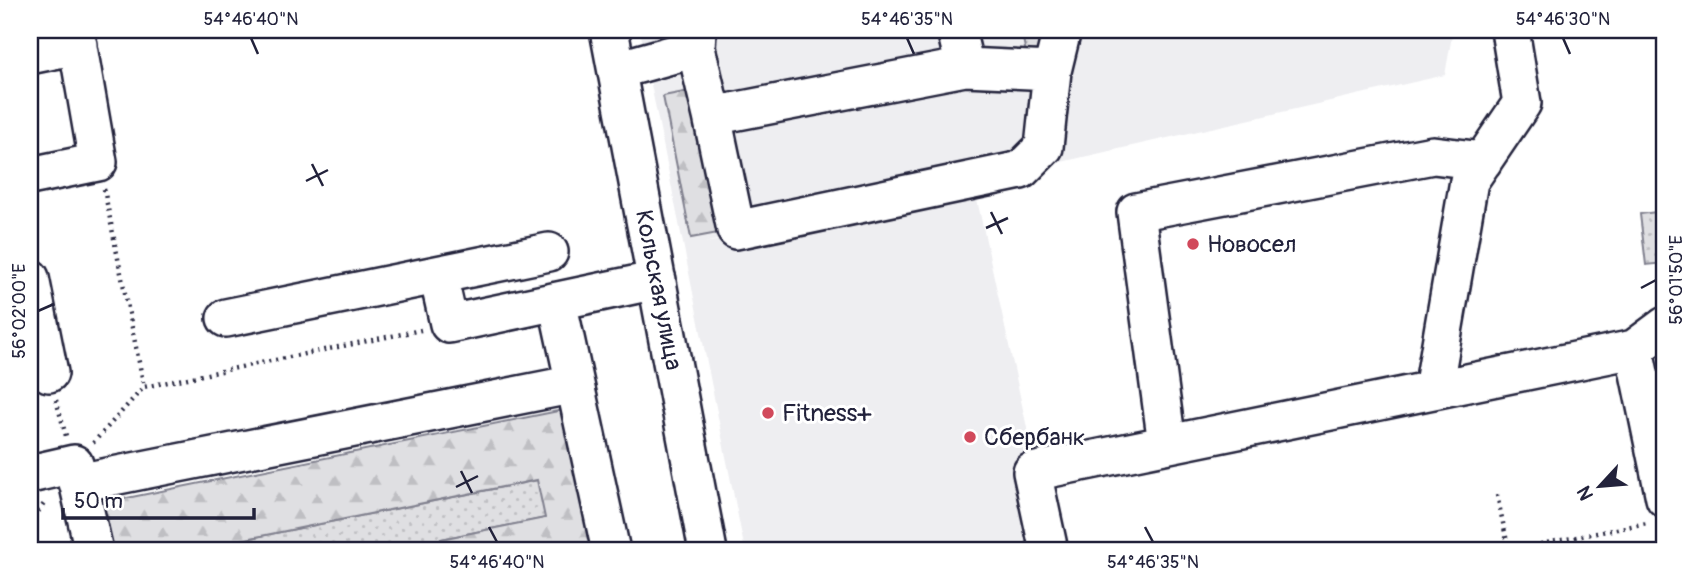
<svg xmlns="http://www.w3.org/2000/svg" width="1695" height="581" viewBox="0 0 1695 581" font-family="Pangolin,sans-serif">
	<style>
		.built { fill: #eeeef1 }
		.grass { fill: url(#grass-dots); stroke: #80808e; stroke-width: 2 }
		.forest { fill: url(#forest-firs); stroke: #80808e; stroke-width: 2 }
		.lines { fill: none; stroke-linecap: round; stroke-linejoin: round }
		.minor-casing { stroke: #22223b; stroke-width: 42 }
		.path { stroke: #22223b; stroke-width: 4.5; stroke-dasharray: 2 5; stroke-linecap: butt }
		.minor { stroke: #fff; stroke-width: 37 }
		.ticks { fill: none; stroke: #22223b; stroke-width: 2.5 }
		.poi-dot { fill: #d1495b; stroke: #fff; stroke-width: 2.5 }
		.labels { text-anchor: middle; stroke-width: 6; stroke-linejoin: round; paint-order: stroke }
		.poi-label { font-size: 24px; fill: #22223b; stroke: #fff; text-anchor: start }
		.street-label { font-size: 24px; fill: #22223b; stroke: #fff }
		.neatline { fill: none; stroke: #22223b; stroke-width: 2.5 }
		.ticks-label { font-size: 18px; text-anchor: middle; fill: #22223b }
	</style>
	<defs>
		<pattern id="grass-dots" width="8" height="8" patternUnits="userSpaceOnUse" patternTransform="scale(1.75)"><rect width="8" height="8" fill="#dfdfe2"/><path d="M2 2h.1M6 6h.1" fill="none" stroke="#bfbfc3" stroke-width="1.8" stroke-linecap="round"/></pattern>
		<pattern id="forest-firs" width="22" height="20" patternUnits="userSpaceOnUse" patternTransform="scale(1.75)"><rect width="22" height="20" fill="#dfdfe2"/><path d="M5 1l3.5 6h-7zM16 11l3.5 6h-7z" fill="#bfbfc3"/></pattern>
	</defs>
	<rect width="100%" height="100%" fill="#fff"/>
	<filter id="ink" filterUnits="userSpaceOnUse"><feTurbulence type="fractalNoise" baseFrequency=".0143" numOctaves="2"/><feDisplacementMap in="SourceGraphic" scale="14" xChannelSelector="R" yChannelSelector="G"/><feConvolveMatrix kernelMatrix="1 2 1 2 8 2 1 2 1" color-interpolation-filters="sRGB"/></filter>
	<g filter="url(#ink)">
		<path class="built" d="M640,30H1453L1445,75L704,243L976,195L1054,551H745Z"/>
		<path class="grass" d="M1021,30H1055L1048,53L1027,57Z
			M1665,211V263L1646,265L1640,214Z
			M538,480L546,518L441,539L443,551H187Z"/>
		<path class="forest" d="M690,91L718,233L691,238L663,96Z
			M568,409L594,551H443L441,539L545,518L537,480L187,551H111L102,503Z"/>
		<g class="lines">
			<g class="minor-casing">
				<path id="minor" d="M609,30L708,551
					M697,30L696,48L712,116L965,67L1052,71
					M956,30L965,67
					M30,55L78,45
					M617,70L696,48
					M712,116L736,230L1021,170L1044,147L1052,71L1062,30
					M30,176L98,162L75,30
					M438,275L449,324L657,280
					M30,278L49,373
					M557,301L611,551
					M226,318L549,252
					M1634,349L1665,326
					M1433,390L1469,181L1522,103L1510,30
					M1167,444L1136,212L1433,155L1483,161
					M30,474L74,464L94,551
					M78,483L575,384
					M1049,551L1032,472L1634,349L1665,498"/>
			</g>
			<path class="path" d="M104,189L144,387L421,330
				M56,400L66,436
				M93,443L144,387
				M1497,495L1509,551
				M30,523L46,501
				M1506,551L1647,523"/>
			<use href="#minor" class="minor"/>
		</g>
	</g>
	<path class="ticks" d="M251,38L258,54M907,38L914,54M1563,38L1570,54M312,164L323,186M306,181L328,170M991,212L1002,234M986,228L1008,218M1641,288L1656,280M38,311L54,304M461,471L472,493M456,487L478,476M489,527L497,542M1145,527L1153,542"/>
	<g class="poi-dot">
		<circle cx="1193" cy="244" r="7"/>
		<circle cx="768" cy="413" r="7"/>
		<circle cx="970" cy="437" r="7"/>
	</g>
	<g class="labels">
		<g class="poi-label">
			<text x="1207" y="252">Новосел</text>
			<text x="782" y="421">Fitness+</text>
			<text x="984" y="445">Сбербанк</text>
		</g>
		<g class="street-label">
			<text transform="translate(659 290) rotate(79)" y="8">Кольская улица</text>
		</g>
	</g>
	<rect width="1695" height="581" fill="none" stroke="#fff" stroke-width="77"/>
	<g transform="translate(1600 486) rotate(244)" stroke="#ffffff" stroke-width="5" paint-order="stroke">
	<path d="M0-5L12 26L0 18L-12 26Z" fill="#22223b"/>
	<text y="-10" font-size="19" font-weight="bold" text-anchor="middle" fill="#22223b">N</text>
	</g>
	<path d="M63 508v10h191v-10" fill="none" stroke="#22223b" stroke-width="3.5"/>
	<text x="74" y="508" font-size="21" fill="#22223b" stroke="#ffffff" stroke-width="5" paint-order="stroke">50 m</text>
	<rect x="38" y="38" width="1618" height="504" class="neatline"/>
	<g class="ticks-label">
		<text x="251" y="25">54°46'40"N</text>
		<text x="907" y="25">54°46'35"N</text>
		<text x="1563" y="25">54°46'30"N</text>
		<text transform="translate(1676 280) rotate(-90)" y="6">56°01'50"E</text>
		<text transform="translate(19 311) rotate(-90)" y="6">56°02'00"E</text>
		<text x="497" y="568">54°46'40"N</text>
		<text x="1153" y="568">54°46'35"N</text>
	</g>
</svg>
